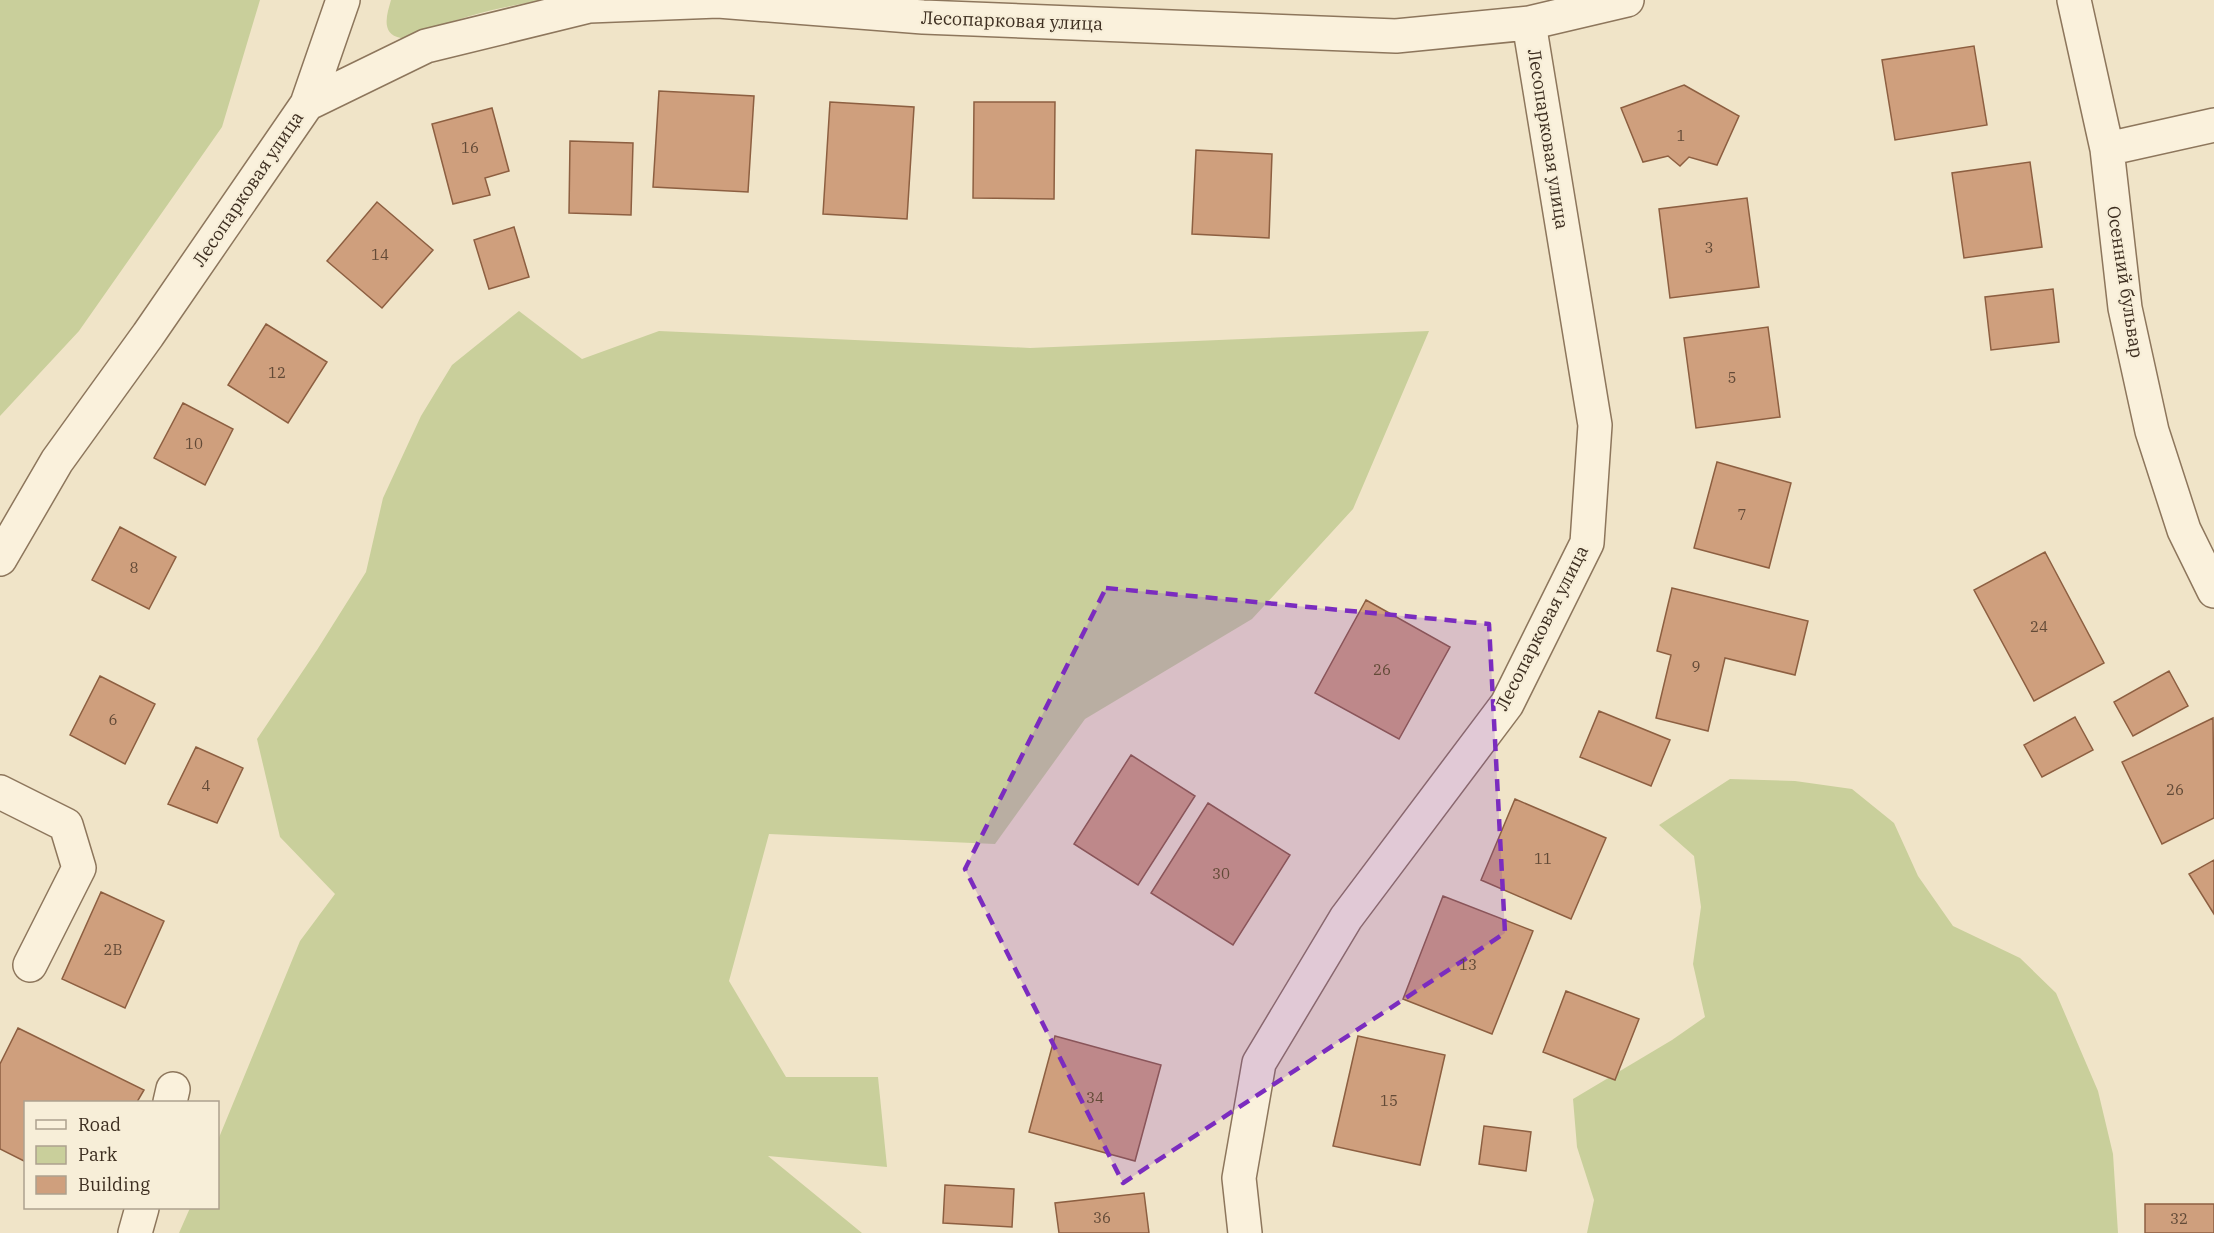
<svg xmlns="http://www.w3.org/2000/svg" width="2214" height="1233" viewBox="0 0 2214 1233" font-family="'IBM Plex Serif',serif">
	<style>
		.green { fill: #c9cf9b }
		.building { fill: #cf9f7d; stroke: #8d5f41; stroke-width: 1.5 }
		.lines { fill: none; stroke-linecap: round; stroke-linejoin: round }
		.minor-casing { stroke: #8d765c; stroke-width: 36 }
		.minor { stroke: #faf1dc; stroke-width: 33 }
		.marked { fill: #7b2cbf; fill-opacity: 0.2; stroke: #7b2cbf; stroke-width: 4.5; stroke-dasharray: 12 8; stroke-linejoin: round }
		.labels { text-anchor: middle; stroke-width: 4.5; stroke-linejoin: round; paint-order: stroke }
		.number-label { font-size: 15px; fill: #624a37 }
		.street-label { font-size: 18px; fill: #3d2e20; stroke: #f7eed8 }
	</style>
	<rect width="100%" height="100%" fill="#f0e4c8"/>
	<path class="green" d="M0,0H260L222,127L79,331L0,416Z
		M391,0H545C506,6 469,14 432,29C423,32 411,40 401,38C380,34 387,14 391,0Z
		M519,311L582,359L659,331L1030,348L1429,331L1353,509L1252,619L1085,719L995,844L769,834L729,981L786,1077H878L887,1167L768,1156L862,1233H179L190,1208H218V1140L300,941L335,894L280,837L257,739L317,650L366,572L383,498L421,416L452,365Z
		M1730,779L1795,781L1852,789L1894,823L1918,876L1953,926L2020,958L2056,993L2098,1091L2113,1154L2118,1233H1587L1594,1200L1577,1147L1573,1099L1672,1040L1705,1017L1693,964L1701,907L1694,856L1659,825Z"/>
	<path class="building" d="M1974,46L1987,125L1895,140L1882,60Z
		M1684,85L1739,116L1717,165L1689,157L1680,166L1668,156L1643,162L1621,108Z
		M659,91L754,96L748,192L653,187Z
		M830,102L914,107L907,219L823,214Z
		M974,102H1055L1054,199L973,198Z
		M492,108L509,171L485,178L490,195L453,204L432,124Z
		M570,141L633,143L631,215L569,213Z
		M1196,150L1272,154L1269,238L1192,234Z
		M2030,162L2042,247L1964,258L1952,173Z
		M1747,198L1759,287L1670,298L1659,209Z
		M377,202L433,250L382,308L327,261Z
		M514,227L529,277L489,289L474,240Z
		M2053,289L2059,342L1991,350L1985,297Z
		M266,324L327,362L288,423L228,385Z
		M1768,327L1780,417L1696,428L1684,338Z
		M183,403L233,429L205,485L154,458Z
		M1717,462L1791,483L1769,568L1694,548Z
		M120,527L176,557L149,609L92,580Z
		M2045,552L2104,663L2034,701L1974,590Z
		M1672,588L1808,621L1795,675L1725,658L1708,731L1656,718L1671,655L1657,651Z
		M1366,600L1450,647L1399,739L1315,693Z
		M2169,671L2188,706L2133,736L2114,702Z
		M100,676L155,704L125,764L70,735Z
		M1599,711L1670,740L1651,786L1580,757Z
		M2075,717L2093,750L2042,777L2024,745Z
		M2213,718L2214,818L2162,844L2122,762Z
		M196,747L243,768L217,823L168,804Z
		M1131,755L1195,796L1138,885L1074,844Z
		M1515,799L1606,838L1571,919L1481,880Z
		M1208,803L1290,855L1233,945L1151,893Z
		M2214,860V914L2189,874Z
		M101,892L164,921L125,1008L62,979Z
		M1443,896L1533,931L1492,1034L1403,999Z
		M1566,991L1639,1019L1615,1080L1543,1052Z
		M18,1028L144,1090L137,1102H26V1162L0,1149V1064Z
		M1055,1036L1161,1065L1135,1161L1029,1132Z
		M1358,1036L1445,1055L1420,1165L1333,1146Z
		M1484,1126L1531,1132L1526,1171L1479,1164Z
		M945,1185L1014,1189L1012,1227L943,1223Z
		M1144,1193L1149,1233H1059L1055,1203Z
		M2145,1204H2214V1233H2145Z"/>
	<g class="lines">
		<g class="minor-casing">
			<path id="minor" d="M2074,0L2107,149L2125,308L2152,431L2184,530L2214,591
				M307,104L343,0
				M2107,149L2214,125
				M0,559L57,461L148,335L307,104L426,46L589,6L718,1L923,17L1396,36L1529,23L1627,0
				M0,792L66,825L79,868L30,965
				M170,1102L173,1089
				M135,1233L142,1208
				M1245,1233L1239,1178L1259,1063L1346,918L1507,704L1587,543L1595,425L1529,23"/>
		</g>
		<use href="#minor" class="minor"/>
	</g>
	<path class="marked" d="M1106,588L1489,624L1505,933L1123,1183L965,869Z"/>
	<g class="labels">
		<g class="number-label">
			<text x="1681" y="141">1</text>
			<text x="470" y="153">16</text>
			<text x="1709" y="253">3</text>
			<text x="380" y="260">14</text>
			<text x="277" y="378">12</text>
			<text x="1732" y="383">5</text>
			<text x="194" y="449">10</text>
			<text x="1742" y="520">7</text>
			<text x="134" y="573">8</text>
			<text x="2039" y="632">24</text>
			<text x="1696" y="672">9</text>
			<text x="1382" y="675">26</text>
			<text x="113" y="725">6</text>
			<text x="206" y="791">4</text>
			<text x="2175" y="795">26</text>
			<text x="1543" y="864">11</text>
			<text x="1221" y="879">30</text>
			<text x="113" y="955">2В</text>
			<text x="1468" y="970">13</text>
			<text x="1095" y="1103">34</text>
			<text x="1389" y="1106">15</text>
			<text x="1102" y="1223">36</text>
			<text x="2179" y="1224">32</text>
		</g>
		<g class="street-label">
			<text transform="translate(1012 21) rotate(2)" y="6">Лесопарковая улица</text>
			<text transform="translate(1548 139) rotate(81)" y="6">Лесопарковая улица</text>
			<text transform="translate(248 189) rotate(-56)" y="6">Лесопарковая улица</text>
			<text transform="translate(2125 282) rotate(81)" y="6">Осенний бульвар</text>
			<text transform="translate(1542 628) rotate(-63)" y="6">Лесопарковая улица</text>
		</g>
	</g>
	<rect x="24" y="1101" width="195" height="108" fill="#f7eed8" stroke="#ada18e" stroke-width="1.5"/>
	<rect x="36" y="1120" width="30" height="9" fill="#faf1dc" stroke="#ada18e" stroke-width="1.5"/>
	<text x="78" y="1131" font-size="18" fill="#3d2e20">Road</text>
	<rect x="36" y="1146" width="30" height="18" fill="#c9cf9b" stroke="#ada18e" stroke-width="1.5"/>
	<text x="78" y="1161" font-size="18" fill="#3d2e20">Park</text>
	<rect x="36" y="1176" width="30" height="18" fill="#cf9f7d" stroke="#ada18e" stroke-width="1.5"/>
	<text x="78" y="1191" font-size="18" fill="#3d2e20">Building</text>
</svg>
